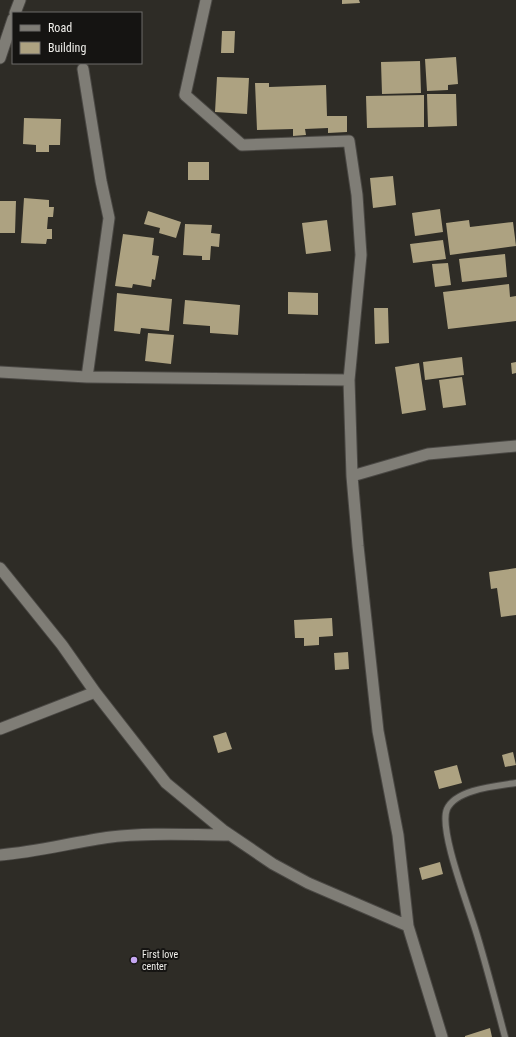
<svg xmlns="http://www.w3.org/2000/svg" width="516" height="1037" viewBox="0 0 516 1037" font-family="'Roboto Condensed',sans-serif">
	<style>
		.building { fill: #ada281 }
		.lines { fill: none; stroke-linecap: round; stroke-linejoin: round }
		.service-casing { stroke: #4a4844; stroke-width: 8 }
		.minor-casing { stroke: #4a4844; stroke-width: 13 }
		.service { stroke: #7f7d76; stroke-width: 6 }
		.minor { stroke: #7f7d76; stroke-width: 11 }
		.poi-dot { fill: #c5a7f1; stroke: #151412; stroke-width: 1.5 }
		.labels { text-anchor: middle; stroke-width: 4; stroke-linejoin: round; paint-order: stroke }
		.poi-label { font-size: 10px; fill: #efeeea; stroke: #151412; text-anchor: start }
	</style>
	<rect width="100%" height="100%" fill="#2e2c26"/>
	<path class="building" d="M342,0H359L360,3L342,4Z
		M222,31H235L234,53H221Z
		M456,57L458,84L448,85V90L427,91L425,59Z
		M420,61L421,93L382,94L381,62Z
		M217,77L249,78L247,114L215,112Z
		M255,83H269V87L326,85L327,116H347V132L328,133V128L305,129L306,135L293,136V129L257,130Z
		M427,94H456L457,126L428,127Z
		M424,95V127L367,128L366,96Z
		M24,118L61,119L60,145H49V152H36V145L23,144Z
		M188,162H209V180H188Z
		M393,176L396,205L373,208L370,178Z
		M24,198L49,200V207H54L53,217H48L47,229H52V239H47L46,244L21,243Z
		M0,201H16L15,233H0Z
		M440,209L443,232L415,236L412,213Z
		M148,211L181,222L176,238L159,233L160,228L144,224Z
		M327,220L331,251L306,254L302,223Z
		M469,220L470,227L513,222L516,246L450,255L446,223Z
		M185,224L212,225L211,233L220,234L219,247L211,246L210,260H202V256L183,255Z
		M123,234L154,238L152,255L159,256L155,280L152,279L151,287L133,284L132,288L115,286Z
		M443,240L446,259L413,263L410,244Z
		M505,254L507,277L462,282L459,259Z
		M448,263L451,285L435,287L432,264Z
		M509,284L510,297L516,296V321L448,329L443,292Z
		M288,292L318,293V315L288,314Z
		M117,293L172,299L169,331L141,328L140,334L114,331Z
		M185,300L240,305L238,335L210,333V326L183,324Z
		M374,308H388L389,343L375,344Z
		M148,333L174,335L171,364L145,361Z
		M462,357L464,375L425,380L423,362Z
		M516,362V373L512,374L511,363Z
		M419,363L426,410L402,414L395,367Z
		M462,377L466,405L443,408L439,380Z
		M516,568V615L501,617L497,588L491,589L489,572Z
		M332,618L333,636L319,637V645L304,646V638H295L294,620Z
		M348,652L349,669L335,670L334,653Z
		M226,732L232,749L218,753L213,736Z
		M513,752L516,765L505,767L502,755Z
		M457,765L462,783L439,789L434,771Z
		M440,862L443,874L422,880L419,868Z
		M490,1028L492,1037H465V1036Z"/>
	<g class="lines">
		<g class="service-casing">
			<path id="service" d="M505,1037C496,1003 487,968 477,935C470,910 438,830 447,809C456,789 497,786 516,783"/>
		</g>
		<g class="minor-casing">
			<path id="minor" d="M206,0L185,95L242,145L349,141L357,195L361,255L349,380L352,476L358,546L378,731L398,835L408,926L442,1037
				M15,13L20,0
				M0,58L13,19
				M83,69L101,181L109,218L87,377
				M0,372L87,377L349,380
				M352,476L428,454L516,446
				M0,568L62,645L95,692L166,783L223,830L273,864L308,883L408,926
				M0,729L95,692
				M0,855C37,852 74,842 111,837C150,832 191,835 230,835"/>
		</g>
		<use href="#service" class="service"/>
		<use href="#minor" class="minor"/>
	</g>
	<circle class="poi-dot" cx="134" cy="960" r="4"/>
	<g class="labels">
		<g class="poi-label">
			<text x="142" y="958">First love<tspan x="142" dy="12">center</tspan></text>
		</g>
	</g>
	<rect x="12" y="12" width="130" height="52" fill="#151412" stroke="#6c6b68"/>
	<rect x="20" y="25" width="20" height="6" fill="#7f7d76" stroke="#6c6b68"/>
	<text x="48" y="32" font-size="12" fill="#efeeea">Road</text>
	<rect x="20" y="42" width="20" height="12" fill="#ada281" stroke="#6c6b68"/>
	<text x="48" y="52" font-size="12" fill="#efeeea">Building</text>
</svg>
